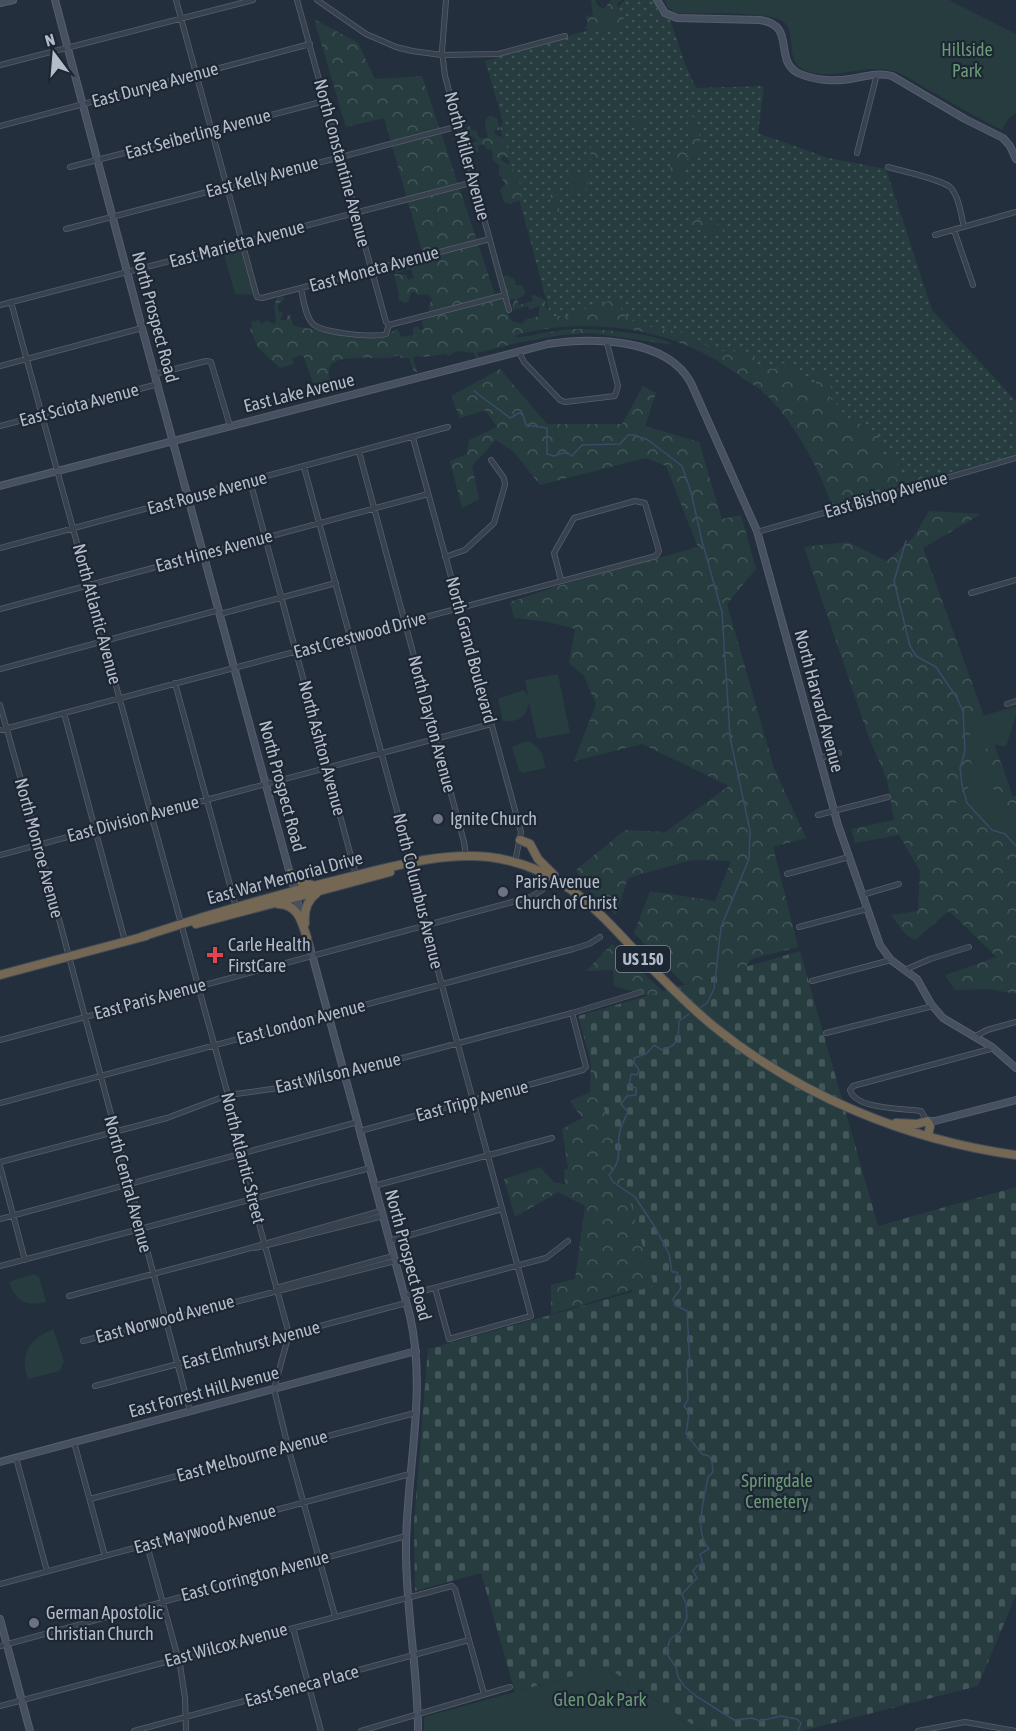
<svg xmlns="http://www.w3.org/2000/svg" width="1016" height="1731" viewBox="0 0 1016 1731" font-family="'Asap Condensed',sans-serif">
	<style>
		.grass { fill: url(#grass-dots) }
		.forest { fill: url(#forest-crowns) }
		.cemetery { fill: url(#cemetery-stones) }
		.green { fill: #263c3f }
		.lines { fill: none; stroke-linecap: round; stroke-linejoin: round }
		.stream { stroke: #394c67; stroke-width: 1.5 }
		.street-casing { stroke: #565f6c; stroke-width: 6 }
		.secondary-casing { stroke: #565f6c; stroke-width: 8 }
		.highway-casing { stroke: #434c59; stroke-width: 10 }
		.street { stroke: #38414e; stroke-width: 4.5 }
		.secondary { stroke: #465061; stroke-width: 6 }
		.highway { stroke: #746855; stroke-width: 8 }
		.worship-dot { fill: #6b7280; stroke: #1d2633; stroke-width: 2 }
		.health-dot { fill: #e0444e; stroke: #1d2633; stroke-width: 2 }
		.labels { text-anchor: middle; stroke-width: 4.5; stroke-linejoin: round; paint-order: stroke }
		.shield { fill: #1d2633; stroke: #878f9c; stroke-width: 1.5 }
		.shield-label { font-size: 16px; font-weight: bold; fill: #b4bcc9 }
		.park-label { font-size: 18px; fill: #6b9a76; stroke: #1d2633 }
		.street-label { font-size: 18px; fill: #b4bcc9; stroke: #1d2633 }
		.poi-label { font-size: 18px; fill: #b4bcc9; stroke: #1d2633; text-anchor: start }
	</style>
	<defs>
		<pattern id="grass-dots" width="8" height="8" patternUnits="userSpaceOnUse" patternTransform="scale(1.5)"><rect width="8" height="8" fill="#263c3f"/><path d="M2 2h.1M6 6h.1" fill="none" stroke="#435659" stroke-width="1.8" stroke-linecap="round"/></pattern>
		<pattern id="forest-crowns" width="20" height="18" patternUnits="userSpaceOnUse" patternTransform="scale(1.5)"><rect width="20" height="18" fill="#263c3f"/><path d="M2 6a3 3 0 1 1 6 0M12 15a3 3 0 1 1 6 0" fill="none" stroke="#435659"/></pattern>
		<pattern id="cemetery-stones" width="16" height="16" patternUnits="userSpaceOnUse" patternTransform="scale(1.5)"><rect width="16" height="16" fill="#263c3f"/><path d="M2 7V4a2 2 0 0 1 4 0v3zM10 15v-3a2 2 0 0 1 4 0v3z" fill="#435659"/></pattern>
	</defs>
	<rect width="100%" height="100%" fill="#242f3e"/>
	<path class="grass" d="M625,0H654L658,11L670,19L685,64L696,88L764,86L758,133L828,158L886,169L932,310L1016,401V455L833,504L818,454L794,417L712,351L636,327L553,325L500,128L503,121L485,61L598,27Z"/>
	<path class="forest" d="M591,0H595L597,5L604,9L611,0H622L617,4L618,10L626,22L625,26L615,30L610,22L607,29L599,31L585,29L588,22L585,17L588,15L593,17Z
		M314,19L358,43L375,79L422,76L496,298H503L511,321L522,324L525,320L539,316V306L529,310L528,306L512,310L514,299L508,300L501,278L506,275L515,280L516,285H522L526,294L517,299L519,305L533,301L531,296L534,295L545,300L546,308L554,316H573L586,308L616,299L625,316L635,322L642,321L646,322V326L695,335C704,348 713,346 724,351C727,352 729,355 732,357L737,346L756,357L752,367L765,362L772,369L779,368L782,363L797,367V374L803,375L804,381H807L814,388L816,386V377L820,372L827,373L832,385L830,389V398L837,405L845,403L846,407L839,414L838,421L840,422C854,416 862,425 872,434L876,433L879,436L878,441L885,443L886,447L882,451L886,458L892,457L898,465L902,477L909,473L922,475L921,479L853,501L832,506C820,469 790,415 761,390C756,386 750,383 745,380C733,371 721,362 707,355C651,325 577,318 516,335L517,338C536,335 555,330 573,329C595,328 658,333 674,345L591,333L562,335L517,343L477,353L480,358L476,359L474,353L458,351L448,356L445,354L423,357L416,356L413,358L417,372H414L409,358H401L399,355C395,356 390,358 386,358C375,359 333,353 329,368C327,374 332,384 333,390L316,392L303,355L292,358L294,364L280,368L258,348L250,329L252,326L251,322L258,320L262,324L266,320L274,324L276,321L274,306L277,298L280,296L284,297V300L278,304V311L283,312L280,320H287V316L290,315L293,325L299,327L370,338L387,335L397,329L402,337L413,335V327H419V330L424,329L422,321L437,315V310L429,312V306L432,299L428,294L418,295L414,292L411,293L408,302L404,303L402,301L398,300L399,294L394,274L406,275L408,280L414,278L411,269L395,273L391,267L424,258L384,118L346,127Z
		M688,110C700,120 700,141 702,156L698,158H692L688,149Z
		M627,112L631,117L641,119L645,134L638,133L637,128L626,121L621,113Z
		M489,116L497,118L499,127L502,130H494L495,134L505,139L507,148L509,149L511,156L509,158L502,156L501,160L512,166L515,178L519,179L522,199L510,204L504,202L500,190L505,184C502,177 496,175 500,166L493,160L492,149L488,150L484,145H480L478,146L479,151L473,154L472,143L478,141L468,134L466,127L469,126L473,131L476,130L480,139L488,137C487,130 481,122 489,116Z
		M595,144C601,149 600,154 598,161L592,162L590,158L591,145Z
		M671,149L687,151L689,157L681,169L683,177L682,179L672,177L669,159Z
		M581,172L591,175L585,191L578,190L573,194L569,193L574,186L573,183L569,185L572,175Z
		M556,192L561,217L551,210L550,195Z
		M693,219H710L722,228L723,232L702,233L700,230H694L691,227Z
		M500,369L547,424H622L643,386L656,393L645,426L699,442L722,519L741,515L756,569L727,604L774,768L806,838L773,847L798,947L751,959L731,991L729,1024L681,981L634,933L650,891L715,901L731,861L692,860L628,878L616,915L589,890L576,870L625,830L665,832L729,786L642,744L574,761L596,704L584,676L569,663L575,629L549,622L514,618L510,602L561,585L698,547L666,466L646,458L540,485L514,452L496,440L472,466L479,499L462,508L450,461L467,454L469,440L497,427L485,410L460,418L451,396Z
		M929,511L981,514L923,548L1013,796H1016V994L988,989L955,990L945,975L997,957L949,911L915,940L905,934L891,915L918,911L920,871L899,835L855,843L851,829L894,820L887,780L868,735L804,547L848,542L887,561L912,539Z
		M612,944L668,996L674,1317L631,1290L551,1314V1285L575,1279L585,1206L558,1192L515,1217L504,1179L540,1167L555,1183L565,1184L564,1170L568,1168L562,1129L582,1118L570,1101L590,1092L591,1057L649,996L614,986L613,970L586,971Z"/>
	<path class="cemetery" d="M800,951L878,1226L1016,1187V1595L978,1686L802,1731H702L606,1667L515,1692L481,1573L415,1591L414,1523L428,1349L654,1286L578,1016Z"/>
	<path class="green" d="M665,0H949L1016,34V113L1008,119L1002,130C975,117 951,102 925,88C915,82 904,74 893,71C865,63 835,81 806,71C784,63 797,36 785,23C772,10 697,14 676,13L667,7Z
		M242,243L256,295L235,294L222,248Z
		M558,674L570,733L537,739L529,703C526,717 518,723 503,721L498,700L500,698L524,690L528,696L525,680Z
		M1016,706V715L1006,747L987,743C982,768 991,799 1016,811V845L993,828L954,806L969,786L972,758L969,720Z
		M527,741C540,746 543,753 545,766V768L523,773L519,771L512,747Z
		M33,1274L39,1277L46,1302C26,1307 15,1301 9,1282Z
		M53,1329L64,1361L60,1371L28,1379C19,1352 30,1339 53,1329Z
		M606,1667L702,1731H424V1717Z"/>
	<g class="lines">
		<path class="stream" d="M474,391L510,418L519,413L523,415L526,425L547,428V454L554,456L566,452L572,456L582,445L620,444L628,435H634L648,440L682,466L691,492L702,541L722,612L730,737L750,831L749,859L721,927L714,989L707,1003L701,1007
			M906,541L894,581L910,646L916,656L936,667L957,698L963,711L965,751L960,768L962,785L967,803L992,830L1005,834L1016,846
			M689,1014L679,1021L678,1040L672,1046L662,1050L654,1045L646,1054L634,1058V1063L639,1070L637,1075L631,1074L629,1086L636,1088V1095L627,1096L621,1104L628,1112C625,1119 621,1125 620,1131C615,1151 625,1156 609,1175L613,1182L635,1197L655,1227L669,1254L672,1272H677L681,1288L673,1299L675,1305L687,1311L690,1366L687,1368L688,1400L684,1406L689,1413L686,1434L702,1454L709,1456L712,1462L713,1472L708,1477C705,1497 693,1532 709,1549L700,1554L703,1564L697,1566L693,1571L697,1578L682,1594L686,1604L687,1618L680,1632L670,1639L666,1653L676,1667L678,1677L684,1686L696,1696L734,1720L752,1718L760,1721L781,1716L797,1719L801,1723L798,1731"/>
		<g class="street-casing">
			<path id="street" d="M176,0L257,297L262,298L490,239
				M297,0L386,322L389,325
				M317,0L366,34L396,47L412,51L442,55L498,54L565,36
				M446,0L442,51L445,76L509,310
				M0,65L253,0
				M0,126L310,44
				M857,153L877,74
				M70,167L325,101
				M888,167C902,171 940,179 950,187C959,196 961,215 964,227
				M66,229L459,126
				M954,230L973,285
				M935,235L1016,212
				M301,288C303,298 305,316 313,324C323,333 373,338 386,334L389,325
				M11,302L228,1095L240,1154L289,1334L274,1389L288,1447L335,1616
				M0,305L474,182
				M389,325L505,295
				M519,352L524,362L560,400L565,402L615,396L618,386L607,343
				M0,366L142,328
				M155,374L206,361L211,362L230,426
				M0,426L158,384
				M413,438L521,832L515,862
				M359,452L464,842L466,856
				M304,467L409,855L412,874L531,1316L449,1339L435,1288
				M250,481L356,875
				M757,532L1016,458
				M0,548L448,427
				M445,557L465,550L494,523L505,485L504,478L491,460
				M971,593L1016,580
				M0,609L428,494
				M220,614L336,583
				M0,669L219,610
				M175,683L236,907
				M1007,704L1016,701
				M0,705L39,844L190,1411
				M64,713L125,941
				M0,730L656,556L659,551L645,503L635,501L574,518L554,553L561,580
				M820,758L839,753
				M818,815L888,797
				M0,855L491,724
				M787,874L849,857
				M862,895L899,884
				M799,927L867,909
				M905,970L930,959L969,947
				M812,981L891,960
				M826,1033L933,1006
				M974,1037L987,1030L1016,1022
				M0,1040L531,897L542,890
				M0,1103L573,949L589,944L600,937
				M927,1121L921,1111C904,1108 856,1110 850,1090L853,1086L994,1048
				M360,1131L583,1070L586,1067L572,1013
				M0,1162L167,1118L228,1095L301,1085L572,1013L641,992
				M0,1166L25,1260
				M374,1186L552,1138
				M0,1219L358,1122
				M389,1241L502,1209
				M255,1248L383,1216
				M0,1266L370,1168
				M276,1288L393,1256
				M69,1296L229,1254L381,1211
				M404,1296L546,1258L568,1241
				M83,1341L395,1261
				M95,1386L406,1303
				M74,1442L105,1556
				M16,1458L47,1571
				M90,1499L415,1413
				M147,1545L180,1665L185,1698L186,1731
				M0,1584L410,1474
				M293,1628L321,1731
				M0,1646L406,1536
				M0,1706L452,1586L455,1589L484,1694
				M134,1731L469,1640
				M361,1731L510,1687
				M918,1731L965,1722L1016,1731"/>
		</g>
		<g class="secondary-casing">
			<path id="secondary" d="M55,0L142,328L302,918
				M657,0L665,13L677,18L760,20C797,25 773,60 798,73C813,80 834,82 850,79C863,77 878,72 892,76L965,119L1003,138L1010,146L1016,159
				M0,3L13,0
				M0,486L548,344C593,337 667,338 691,383L757,531L838,825L880,945L891,960L917,979L931,1004L943,1018L992,1047L1016,1068
				M307,936L410,1316C427,1391 407,1469 406,1544C405,1606 418,1669 418,1731
				M927,1121H935L1016,1100
				M0,1462L416,1351
				M0,1619L30,1731"/>
		</g>
		<g class="highway-casing">
			<path id="highway" d="M520,840L530,844L538,859L554,875
				M290,873L302,882L312,885
				M278,904C298,904 302,922 307,938
				M305,923C304,911 307,900 317,893
				M196,924L390,872
				M141,937C210,914 279,894 349,877C394,866 442,852 489,857C560,866 596,909 641,957C664,981 687,1004 712,1025C798,1095 906,1140 1016,1155
				M0,975L146,936
				M896,1123L917,1124L927,1121L930,1126L928,1136"/>
		</g>
		<use href="#street" class="street"/>
		<use href="#secondary" class="secondary"/>
		<use href="#highway" class="highway"/>
	</g>
	<g class="worship-dot">
		<circle cx="438" cy="819" r="6"/>
		<circle cx="503" cy="892" r="6"/>
		<circle cx="34" cy="1623" r="6"/>
	</g>
	<path class="health-dot" d="M212 946h6v6h6v6h-6v6h-6v-6h-6v-6h6z"/>
	<g class="labels">
		<rect class="shield" x="616" y="946" width="54" height="26" rx="4.5"/>
		<g class="shield-label">
			<text x="643" y="965">US 150</text>
		</g>
		<g class="park-label">
			<text x="967" y="56">Hillside<tspan x="967" dy="21">Park</tspan></text>
			<text x="777" y="1487">Springdale<tspan x="777" dy="21">Cemetery</tspan></text>
			<text x="600" y="1706">Glen Oak Park</text>
		</g>
		<g class="street-label">
			<text transform="translate(155 85) rotate(-15)" y="6">East Duryea Avenue</text>
			<text transform="translate(198 134) rotate(-15)" y="6">East Seiberling Avenue</text>
			<text transform="translate(467 156) rotate(75)" y="6">North Miller Avenue</text>
			<text transform="translate(342 163) rotate(75)" y="6">North Constantine Avenue</text>
			<text transform="translate(262 177) rotate(-15)" y="6">East Kelly Avenue</text>
			<text transform="translate(237 244) rotate(-15)" y="6">East Marietta Avenue</text>
			<text transform="translate(374 269) rotate(-15)" y="6">East Moneta Avenue</text>
			<text transform="translate(155 317) rotate(75)" y="6">North Prospect Road</text>
			<text transform="translate(299 393) rotate(-14)" y="6">East Lake Avenue</text>
			<text transform="translate(79 405) rotate(-15)" y="6">East Sciota Avenue</text>
			<text transform="translate(207 493) rotate(-15)" y="6">East Rouse Avenue</text>
			<text transform="translate(886 495) rotate(-16)" y="6">East Bishop Avenue</text>
			<text transform="translate(214 551) rotate(-15)" y="6">East Hines Avenue</text>
			<text transform="translate(97 614) rotate(75)" y="6">North Atlantic Avenue</text>
			<text transform="translate(360 635) rotate(-15)" y="6">East Crestwood Drive</text>
			<text transform="translate(471 650) rotate(75)" y="6">North Grand Boulevard</text>
			<text transform="translate(819 701) rotate(75)" y="6">North Harvard Avenue</text>
			<text transform="translate(432 724) rotate(75)" y="6">North Dayton Avenue</text>
			<text transform="translate(322 748) rotate(75)" y="6">North Ashton Avenue</text>
			<text transform="translate(282 786) rotate(75)" y="6">North Prospect Road</text>
			<text transform="translate(133 819) rotate(-15)" y="6">East Division Avenue</text>
			<text transform="translate(39 848) rotate(75)" y="6">North Monroe Avenue</text>
			<text transform="translate(285 878) rotate(-15)" y="6">East War Memorial Drive</text>
			<text transform="translate(418 891) rotate(76)" y="6">North Columbus Avenue</text>
			<text transform="translate(150 999) rotate(-15)" y="6">East Paris Avenue</text>
			<text transform="translate(301 1022) rotate(-15)" y="6">East London Avenue</text>
			<text transform="translate(338 1073) rotate(-13)" y="6">East Wilson Avenue</text>
			<text transform="translate(472 1101) rotate(-15)" y="6">East Tripp Avenue</text>
			<text transform="translate(243 1158) rotate(76)" y="6">North Atlantic Street</text>
			<text transform="translate(128 1184) rotate(75)" y="6">North Central Avenue</text>
			<text transform="translate(408 1255) rotate(75)" y="6">North Prospect Road</text>
			<text transform="translate(165 1319) rotate(-15)" y="6">East Norwood Avenue</text>
			<text transform="translate(251 1345) rotate(-15)" y="6">East Elmhurst Avenue</text>
			<text transform="translate(204 1392) rotate(-15)" y="6">East Forrest Hill Avenue</text>
			<text transform="translate(252 1456) rotate(-15)" y="6">East Melbourne Avenue</text>
			<text transform="translate(205 1529) rotate(-15)" y="6">East Maywood Avenue</text>
			<text transform="translate(255 1576) rotate(-15)" y="6">East Corrington Avenue</text>
			<text transform="translate(226 1645) rotate(-15)" y="6">East Wilcox Avenue</text>
			<text transform="translate(302 1686) rotate(-15)" y="6">East Seneca Place</text>
		</g>
		<g class="poi-label">
			<text x="450" y="825">Ignite Church</text>
			<text x="515" y="888">Paris Avenue<tspan x="515" dy="21">Church of Christ</tspan></text>
			<text x="228" y="951">Carle Health<tspan x="228" dy="21">FirstCare</tspan></text>
			<text x="46" y="1619">German Apostolic<tspan x="46" dy="21">Christian Church</tspan></text>
		</g>
	</g>
	<g transform="translate(54 54) rotate(344)" stroke="#1d2633" stroke-width="4.5" paint-order="stroke">
	<path d="M0-4.5L10 22L0 15L-10 22Z" fill="#b4bcc9"/>
	<text y="-9" font-size="16" font-weight="bold" text-anchor="middle" fill="#b4bcc9">N</text>
	</g>
</svg>
